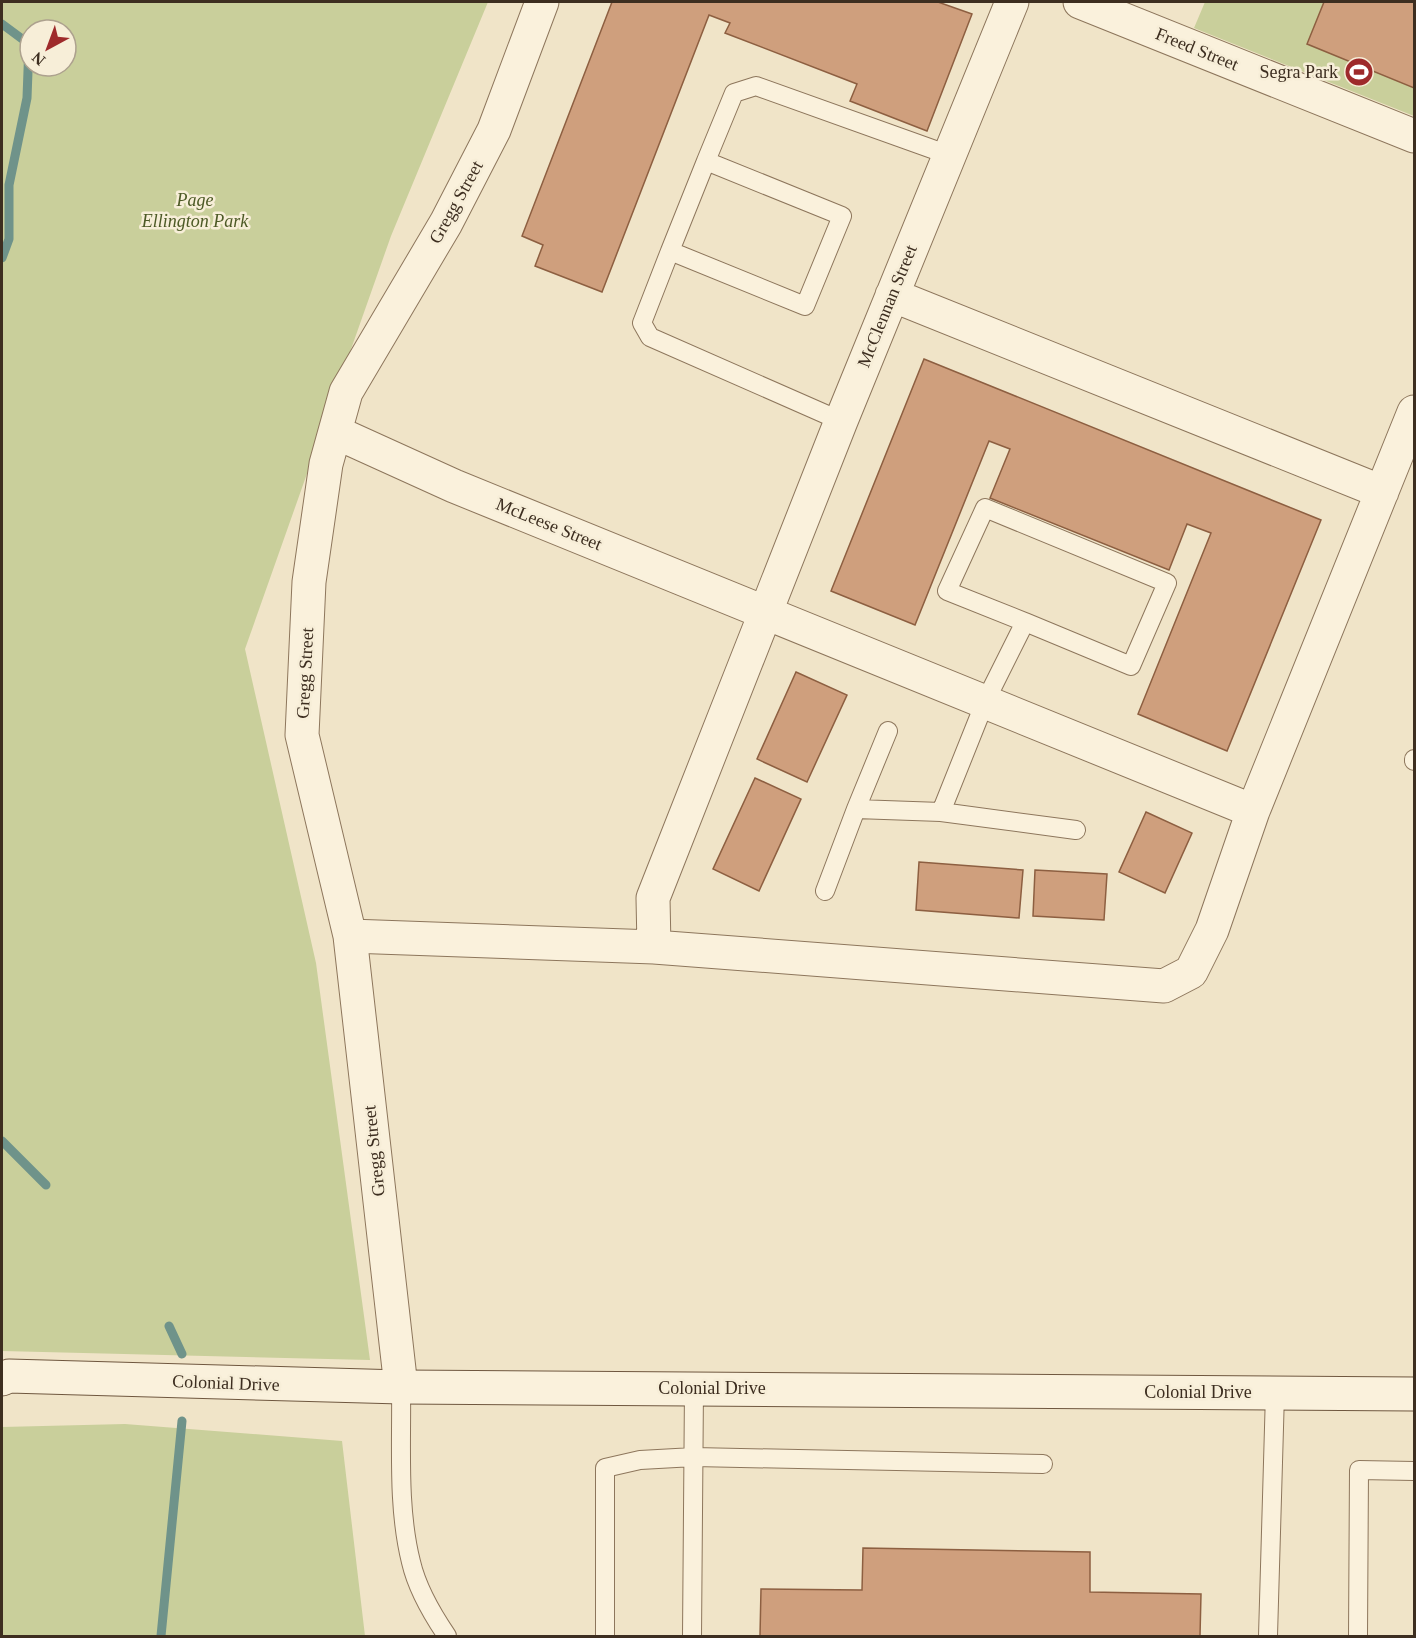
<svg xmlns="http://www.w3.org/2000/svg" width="1416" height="1638" viewBox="0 0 1416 1638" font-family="'Times New Roman',serif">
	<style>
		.green { fill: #c9cf9b; fill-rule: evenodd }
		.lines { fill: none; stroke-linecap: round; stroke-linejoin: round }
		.stream { stroke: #6f938a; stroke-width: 9 }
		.building { fill: #cf9f7d; stroke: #8d5f41; stroke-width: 1.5 }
		.lane-casing { stroke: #8d765c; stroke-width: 20 }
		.street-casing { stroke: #8d765c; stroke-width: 35 }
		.secondary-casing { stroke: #6f573f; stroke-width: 35 }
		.lane { stroke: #faf1dc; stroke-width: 18 }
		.street { stroke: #faf1dc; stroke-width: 33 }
		.secondary { stroke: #faf1dc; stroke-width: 33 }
		.labels { text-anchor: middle; stroke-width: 5; stroke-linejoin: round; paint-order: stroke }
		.street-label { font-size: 18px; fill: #3d2e20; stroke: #f7eed8 }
		.poi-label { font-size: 18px; fill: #3d2e20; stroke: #f7eed8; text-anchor: end }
		.park-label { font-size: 18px; font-style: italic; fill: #4d5a26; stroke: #f7eed8 }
	</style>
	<rect width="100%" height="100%" fill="#f0e4c8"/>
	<path class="green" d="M2,2H488L391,236L245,649L316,963L370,1360L2,1351ZM30,30H66V66H30Z
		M1205,2H1414V116L1194,28Z
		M125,1424L342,1441L365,1636H2V1427Z"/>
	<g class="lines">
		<path class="stream" d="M2,24L29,44L27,98L9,185V239L2,258
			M2,1141L46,1185
			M169,1326L182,1354
			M161,1636L182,1421"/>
	</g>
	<path class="building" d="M612,2H938L972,14L927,131L850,101L857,84L725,33L730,23L709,15L602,292L535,266L543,245L522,236Z
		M1324,2H1414V88L1307,44Z
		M924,359L1321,520L1227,751L1138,714L1211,533L1187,524L1169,570L990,498L1010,449L989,441L915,625L831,591Z
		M796,672L847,695L807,782L757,759Z
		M755,778L801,799L759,891L713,869Z
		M1146,812L1192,833L1165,893L1119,872Z
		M919,862L1023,870L1019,918L916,910Z
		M1035,870L1107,874L1104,920L1033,916Z
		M863,1548L1090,1552V1592L1201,1594L1200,1636H760L761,1589L862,1590Z"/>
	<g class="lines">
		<g class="lane-casing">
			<path id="lane" d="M706,161L842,216L805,306L670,251Z
				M706,161L734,93L756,86L949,155
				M670,251L642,323L650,337L841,421
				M1025,622L947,591L985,508L1167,583L1131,666L1025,622L985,702L941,812L1076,830
				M1414,761V759
				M856,809L888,731
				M825,891L856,809L941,812
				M401,1387C402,1444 397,1506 411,1562C417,1588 432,1614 447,1636
				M605,1636V1468L640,1460L694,1457L1043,1464
				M692,1636L694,1388
				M1268,1636L1275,1393
				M1358,1636L1359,1470L1414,1471"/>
		</g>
		<g class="street-casing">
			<path id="street" d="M1080,2L1414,136
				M892,295L1382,492
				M335,432L454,486L1253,811
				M350,936L654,947L1164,986L1191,972L1212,930L1253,811L1414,412
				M654,947L653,898L841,421L1012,2
				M401,1387L350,936L302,735L309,582L326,464L346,392L446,223L494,130L542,2"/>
		</g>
		<g class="secondary-casing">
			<path id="secondary" d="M2,1379L9,1376L401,1387L1414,1394"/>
		</g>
		<use href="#lane" class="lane"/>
		<use href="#street" class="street"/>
		<use href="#secondary" class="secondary"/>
	</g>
	<defs>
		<g id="stadium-disc" transform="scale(1.5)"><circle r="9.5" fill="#9e2a2b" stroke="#f7eed8"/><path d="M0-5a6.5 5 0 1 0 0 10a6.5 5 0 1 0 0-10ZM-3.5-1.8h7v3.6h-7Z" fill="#fff"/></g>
	</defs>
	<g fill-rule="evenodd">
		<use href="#stadium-disc" x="1359" y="72"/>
	</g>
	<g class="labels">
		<g class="street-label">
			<text transform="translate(1197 49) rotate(22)" y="6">Freed Street</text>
			<text transform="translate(456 202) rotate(-61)" y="6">Gregg Street</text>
			<text transform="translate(887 306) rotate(-68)" y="6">McClennan Street</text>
			<text transform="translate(549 524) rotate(22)" y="6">McLeese Street</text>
			<text transform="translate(305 673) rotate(-87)" y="6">Gregg Street</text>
			<text transform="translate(374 1151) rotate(-96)" y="6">Gregg Street</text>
			<text transform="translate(226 1383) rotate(2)" y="6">Colonial Drive</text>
			<text x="712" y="1394">Colonial Drive</text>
			<text x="1198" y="1398">Colonial Drive</text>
		</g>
		<g class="poi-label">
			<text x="1338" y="78">Segra Park</text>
		</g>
		<g class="park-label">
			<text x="195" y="206">Page<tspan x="195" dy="21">Ellington Park</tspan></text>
		</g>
	</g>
	<rect width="1416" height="1638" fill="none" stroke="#3d2e20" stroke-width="6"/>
	<g transform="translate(48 48) rotate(221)"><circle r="28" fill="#f7eed8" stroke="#ada18e" stroke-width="1.5"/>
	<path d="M0-4.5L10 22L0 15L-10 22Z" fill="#9e2a2b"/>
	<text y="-9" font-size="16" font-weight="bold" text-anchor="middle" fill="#3d2e20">N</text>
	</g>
</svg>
